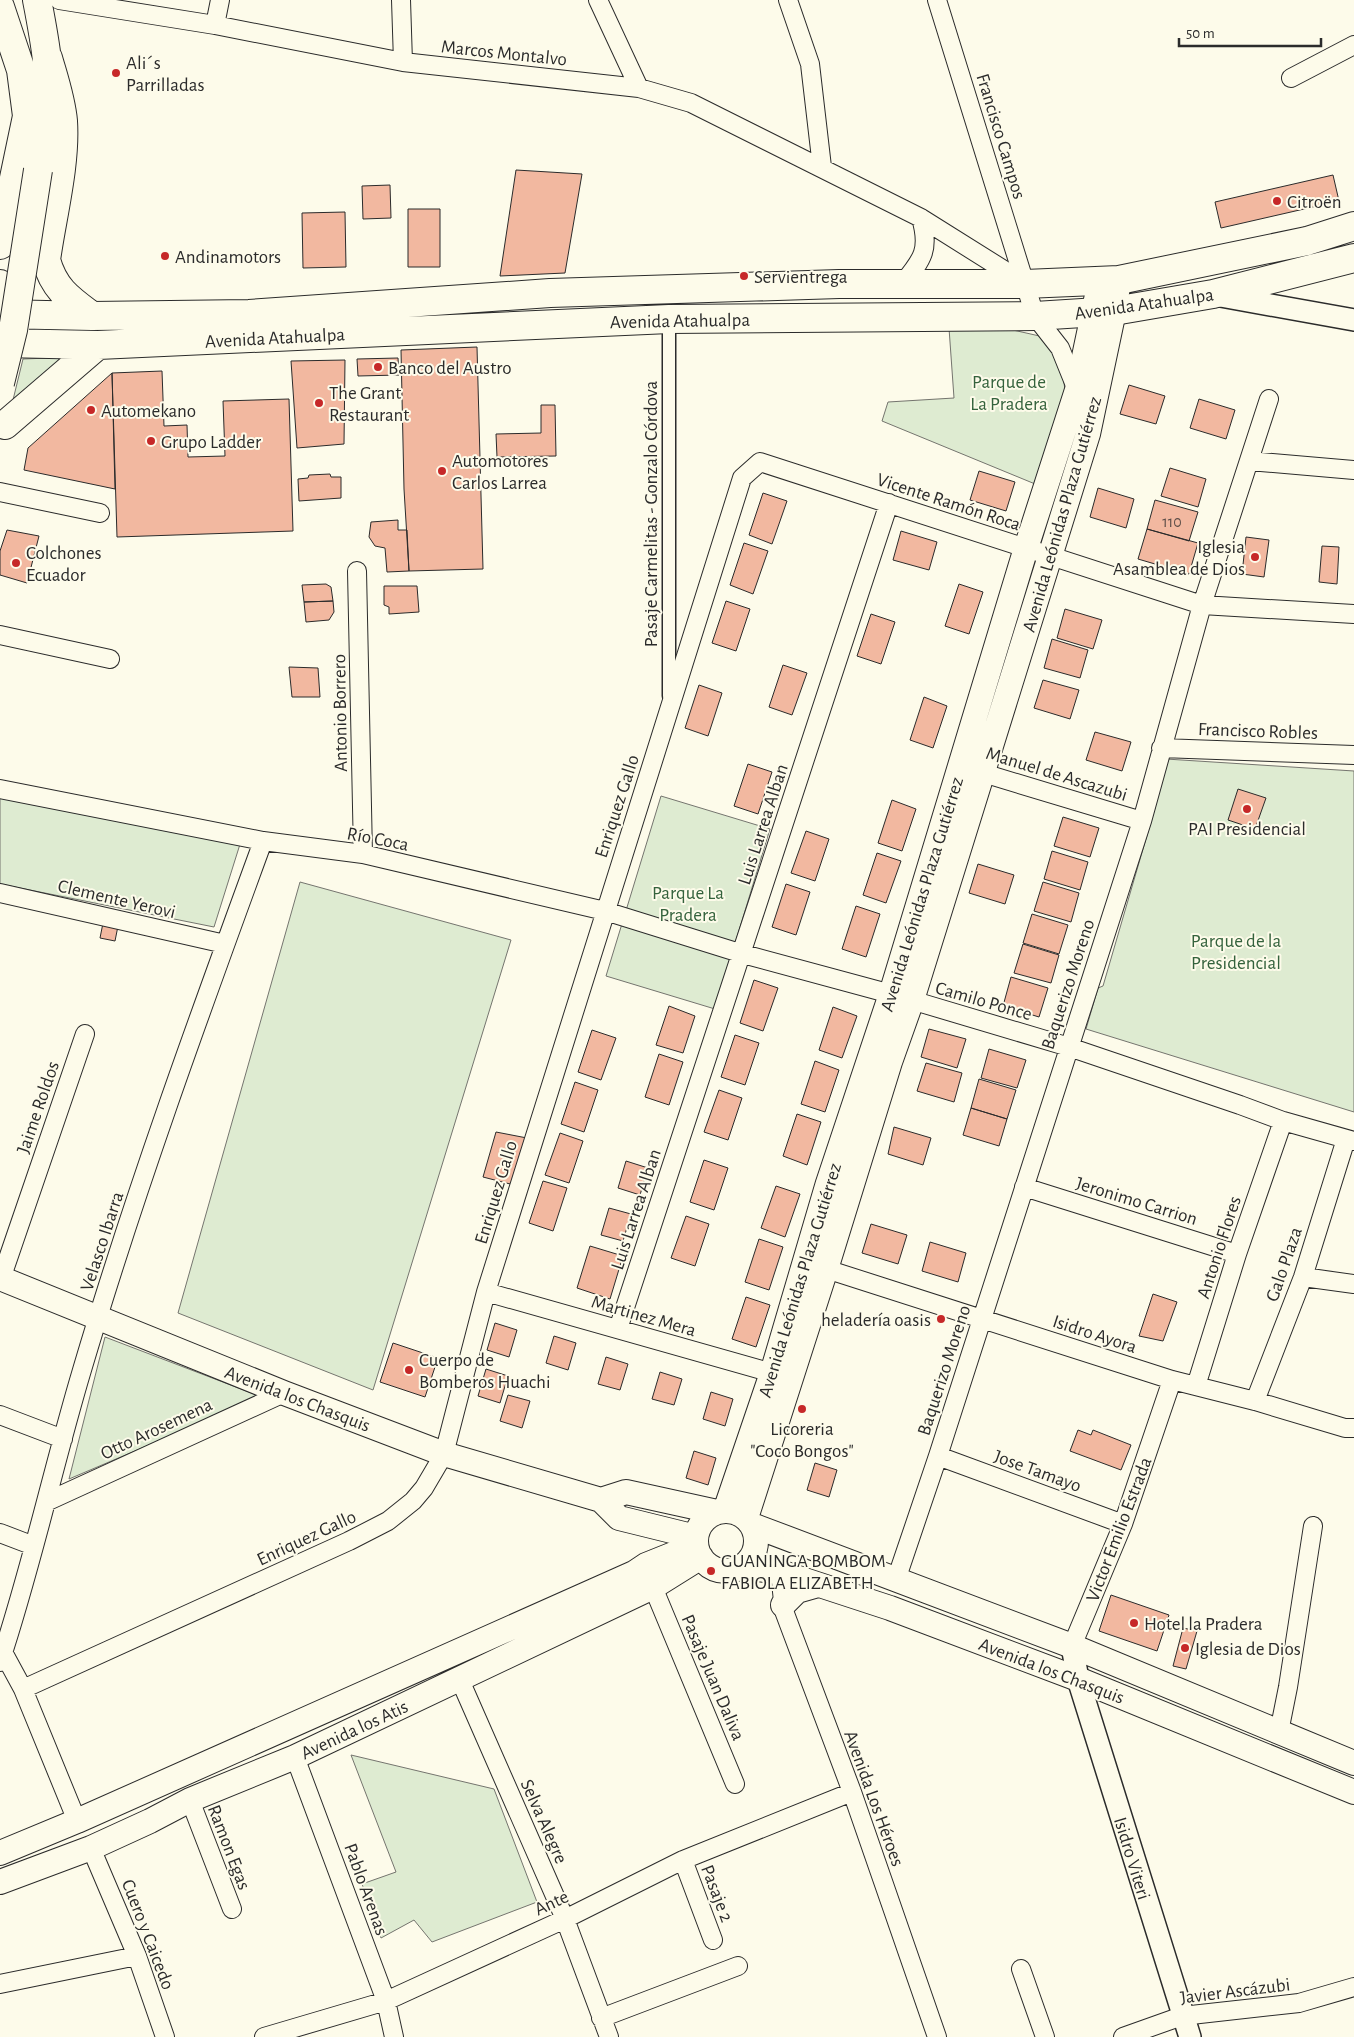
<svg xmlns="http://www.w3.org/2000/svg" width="1354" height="2037" viewBox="0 0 1354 2037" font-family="'Alegreya Sans',sans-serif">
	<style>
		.green { fill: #deebd1; stroke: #74746e }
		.building { fill: #f2b8a0; stroke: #2b2b2b }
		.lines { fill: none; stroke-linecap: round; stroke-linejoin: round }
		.pedestrian-casing { stroke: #2b2b2b; stroke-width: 15 }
		.minor-casing { stroke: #2b2b2b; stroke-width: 20 }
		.tertiary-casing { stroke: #2b2b2b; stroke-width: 24 }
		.secondary-casing { stroke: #2b2b2b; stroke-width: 26 }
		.primary-casing { stroke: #2b2b2b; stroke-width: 30 }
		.pedestrian { stroke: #fdfbea; stroke-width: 12 }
		.minor { stroke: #fdfbea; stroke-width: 18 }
		.tertiary { stroke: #fdfbea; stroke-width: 21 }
		.secondary { stroke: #fdfbea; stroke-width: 24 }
		.primary { stroke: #fdfbea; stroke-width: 28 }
		.primary-bridge-casing { stroke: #2b2b2b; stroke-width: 30; stroke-linecap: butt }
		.primary-bridge { stroke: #fdfbea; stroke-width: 28 }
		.poi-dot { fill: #c62828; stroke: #fdfbea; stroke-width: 2 }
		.labels { text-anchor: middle; stroke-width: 4; stroke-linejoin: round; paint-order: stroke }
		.number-label { font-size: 16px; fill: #5d4e48 }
		.street-label { font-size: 19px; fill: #2b2b2b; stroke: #fdfbea }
		.poi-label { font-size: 19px; fill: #2b2b2b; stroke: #fdfbea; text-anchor: start }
		.park-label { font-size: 19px; fill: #34623c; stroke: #fdfbea }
	</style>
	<rect width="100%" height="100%" fill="#fdfbea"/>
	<path class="green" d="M995,326L1044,337L1057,358L1063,376L1066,397L1040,486L882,421L888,402L954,398L949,328Z
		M76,357L12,404L23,359Z
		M1166,759L1354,771V1112L1086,1029L1098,988L1103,986L1155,808L1152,803Z
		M0,795L241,841L214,927L0,884Z
		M661,796L770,829L715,1009L606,976Z
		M300,882L511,940L373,1390L178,1313Z
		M105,1337L262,1397L69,1479Z
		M351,1755L494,1789L537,1902L432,1942L414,1920L381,1938L362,1884L396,1872Z"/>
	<path class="building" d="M516,170L582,174L565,273L500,276Z
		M1333,175L1339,201L1221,228L1215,202Z
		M390,185L391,218L363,219L362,186Z
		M408,209H440V267H408Z
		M345,212L346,267L303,268L302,213Z
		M477,347L483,569L409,571L404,489L401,350Z
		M398,358L399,375L358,376L357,359Z
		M345,360L344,444L297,448L291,361Z
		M162,371L164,426L187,425L188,457L225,456L223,401L289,399L293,531L117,537L112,373Z
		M112,373L115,489L24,470L28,448Z
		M1129,385L1165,396L1156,424L1120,414Z
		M1199,399L1235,410L1226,439L1190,428Z
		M541,405H555L556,456L497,457L496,434L541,433Z
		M1170,468L1206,479L1198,507L1161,496Z
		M979,471L1015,482L1006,511L970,500Z
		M330,474L331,477H341V498L299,501L298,479L308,478L309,475Z
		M1098,488L1134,499L1126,528L1090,517Z
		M763,493L787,501L772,544L749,535Z
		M1155,500L1198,512L1189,541L1147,529Z
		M398,520V530H407L409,571L387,572L385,548L375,546L369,537L371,522Z
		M1147,529L1198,543L1189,574L1138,559Z
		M7,530L39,536L27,583L0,575V551Z
		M901,531L937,542L929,570L893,560Z
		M1246,537L1269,540L1264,577L1242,574Z
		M744,543L768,551L753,594L730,585Z
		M1322,546L1339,547L1337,584L1319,582Z
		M326,584L331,587L333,601L304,602L302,585Z
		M959,584L983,592L969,634L945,626Z
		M384,586H417L419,612L389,614V607L384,605Z
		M333,601L334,612L329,620L306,622L304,602Z
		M726,601L750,609L736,651L712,643Z
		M1065,609L1102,620L1093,649L1057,638Z
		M871,614L895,622L881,664L857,656Z
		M1052,639L1088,650L1080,678L1044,668Z
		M783,665L807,673L792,715L769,707Z
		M289,667L318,668L320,697H292Z
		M1043,680L1079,690L1070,719L1034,708Z
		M699,685L722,693L708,736L685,728Z
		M924,697L947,706L933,748L910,740Z
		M1095,732L1131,742L1122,771L1086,760Z
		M748,764L772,772L758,814L734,806Z
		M1238,789L1266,798L1255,829L1228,820Z
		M892,800L916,809L902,851L878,843Z
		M1063,817L1099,828L1090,857L1054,846Z
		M806,831L829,839L815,881L791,873Z
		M1052,851L1088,862L1080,890L1044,879Z
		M877,853L901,861L886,903L863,895Z
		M978,864L1014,875L1005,904L969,893Z
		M1043,882L1079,893L1071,922L1034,911Z
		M786,884L810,892L796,935L772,927Z
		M856,906L880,914L866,957L842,949Z
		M1032,914L1068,925L1059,954L1023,943Z
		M103,923L118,926L115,941L100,938Z
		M1023,944L1059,955L1051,983L1014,973Z
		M1011,977L1048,988L1039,1017L1003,1006Z
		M754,980L778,988L763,1031L740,1023Z
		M669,1006L695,1016L683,1053L656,1045Z
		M833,1007L857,1016L842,1058L819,1050Z
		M929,1029L966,1039L957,1068L921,1057Z
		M592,1030L616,1038L601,1080L578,1072Z
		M735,1035L759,1043L745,1085L721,1077Z
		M989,1049L1026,1060L1017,1088L981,1078Z
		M659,1054L683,1062L669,1105L645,1097Z
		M815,1061L839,1070L825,1112L801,1104Z
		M926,1063L962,1073L954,1102L917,1091Z
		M979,1079L1016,1090L1007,1119L971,1108Z
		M575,1082L598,1090L584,1132L561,1124Z
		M719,1090L742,1098L728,1140L704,1132Z
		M971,1108L1007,1119L999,1146L963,1135Z
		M797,1114L821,1122L807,1165L783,1156Z
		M894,1127L931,1138L923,1165L888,1154Z
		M496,1132L527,1138L514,1185L483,1177Z
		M560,1133L583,1141L569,1183L545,1175Z
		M704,1160L728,1168L714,1210L690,1202Z
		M626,1161L648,1168L640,1195L618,1188Z
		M543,1181L567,1188L553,1231L529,1223Z
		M776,1186L800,1194L785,1237L761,1228Z
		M609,1208L631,1214L623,1241L601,1235Z
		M686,1216L709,1224L695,1266L671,1258Z
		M871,1224L907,1235L898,1264L862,1253Z
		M759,1239L783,1247L769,1290L745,1282Z
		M930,1242L966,1253L958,1282L922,1271Z
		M590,1246L623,1256L610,1299L577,1288Z
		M1153,1294L1177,1302L1163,1341L1139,1336Z
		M746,1297L770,1305L756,1347L732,1339Z
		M495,1323L517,1330L509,1357L487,1350Z
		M554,1336L576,1343L568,1370L546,1363Z
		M393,1343L438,1358L425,1397L380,1382Z
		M606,1357L628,1364L620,1390L598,1384Z
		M486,1369L508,1376L500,1403L478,1396Z
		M660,1372L682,1379L674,1405L652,1399Z
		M711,1392L733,1399L725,1426L703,1419Z
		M508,1395L530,1401L522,1428L500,1421Z
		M1078,1430L1091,1435L1093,1430L1131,1445L1121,1470L1070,1451Z
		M694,1451L716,1458L708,1485L686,1478Z
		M815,1463L837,1470L829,1497L807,1490Z
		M1111,1595L1169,1615L1157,1651L1099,1631Z
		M1183,1628L1197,1631L1186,1669L1173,1666Z"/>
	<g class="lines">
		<g class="pedestrian-casing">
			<path id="pedestrian" d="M669,319V696"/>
		</g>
		<g class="minor-casing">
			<path id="minor" d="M59,0L215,25L403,62L639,88L691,103L921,218L1023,282
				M401,0L403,62
				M598,0L639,88
				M788,0L810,64L822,167
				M937,0L1035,316L1060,348L1077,390
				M215,25L220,0
				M1291,78L1354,45
				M903,283C923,259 930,249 921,218
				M1249,461L1354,470
				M0,492L100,513
				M357,571L363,854
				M0,635L110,659
				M1161,748L1354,755
				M973,770L1142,821
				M0,789L263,841L363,854L605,911L743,954L891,994L1069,1047L1240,1105L1283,1121L1354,1141
				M0,893L225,944
				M1024,1187L1237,1254
				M826,1269L1172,1380L1255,1401L1345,1428H1354
				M1303,1277L1354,1284
				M1,1279L85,1034
				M486,1292L783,1376
				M618,1329L889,503
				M1196,1386L1237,1254L1283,1121
				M1255,1401L1303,1277L1346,1139
				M0,1415L63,1439
				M938,1456L1123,1524
				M46,1502L284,1393
				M0,1533L34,1546
				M780,1572L784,1611L852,1792L937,2037
				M896,1580L938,1456L1142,821L1202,605L1269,399
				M653,1587L735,1784
				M1072,1646L1123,1524L1172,1380
				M0,1650L3,1652L23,1689L77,1821
				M0,1662C32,1566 53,1467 82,1370C135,1191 199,1016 263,841
				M460,1680L565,1919L609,2037
				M23,1689L349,1541L388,1521L413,1501L424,1488L444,1454L486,1292L742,478L760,462L1202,605L1354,614
				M1279,1732L1288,1687L1313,1526
				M295,1757L386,2001L394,2037
				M190,1800L232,1909
				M91,1848L137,1956L165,2037
				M683,1860L713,1940
				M1021,1969L1045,2037
				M0,1984L137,1956
				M601,2018L738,1966
				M264,2037L386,2001L565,1919L683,1860L852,1792
				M1123,2037L1182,2016L1299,2003L1354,1987"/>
		</g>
		<g class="tertiary-casing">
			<path id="tertiary" d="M1215,295L1354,320
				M1072,1646L1078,1679L1190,2037"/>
		</g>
		<g class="secondary-casing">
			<path id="secondary" d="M0,1278L284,1393L444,1454L601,1500L626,1492L717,1512
				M601,1500L619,1518L696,1537
				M696 1541a30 30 0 1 1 60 0a30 30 0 1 1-60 0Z
				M725,1511L772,1373L828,1183L891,994L1026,548L1077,390L1100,281
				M746,1518L826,1269L890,1062L912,1000L1088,434L1114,311L1119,280
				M752,1525L1072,1646L1354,1763
				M743,1567L780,1572L890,1608L1078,1679L1354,1792
				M783,1605L797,1591L818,1585
				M0,1853L77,1821L634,1573L646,1565L696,1545
				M0,1882L91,1848L150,1821L190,1800L295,1757L653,1587L701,1557"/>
		</g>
		<g class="primary-casing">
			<path id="primary" d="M37,0C45,41 53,82 46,124C44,140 40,154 38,170
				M0,7L21,70L27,116L41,146
				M48,58C54,79 61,99 63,121C66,164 52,217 46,260C54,289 69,299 92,316
				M0,245L27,116
				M0,284L7,314L15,328
				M0,314L92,316L249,314L550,293L839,284H1025L1119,280L1307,241L1354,226
				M0,343L98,345L669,319L1035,316L1114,311L1213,294L1354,258
				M5,425L98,345"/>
		</g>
		<use href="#pedestrian" class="pedestrian"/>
		<use href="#minor" class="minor"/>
		<use href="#tertiary" class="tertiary"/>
		<use href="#secondary" class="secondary"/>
		<use href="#primary" class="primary"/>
		<g class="primary-bridge-casing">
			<path id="primary-bridge" d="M0,383L13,330L38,170"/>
		</g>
		<use href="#primary-bridge" class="primary-bridge"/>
	</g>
	<g class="poi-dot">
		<circle cx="116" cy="73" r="5"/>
		<circle cx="1277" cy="201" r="5"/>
		<circle cx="165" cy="256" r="5"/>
		<circle cx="744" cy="276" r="5"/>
		<circle cx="378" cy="367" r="5"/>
		<circle cx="319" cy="403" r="5"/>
		<circle cx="91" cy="410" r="5"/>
		<circle cx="151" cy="441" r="5"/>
		<circle cx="442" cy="471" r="5"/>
		<circle cx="1255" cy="557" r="5"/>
		<circle cx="16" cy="563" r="5"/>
		<circle cx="1247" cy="809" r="5"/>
		<circle cx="941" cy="1319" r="5"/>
		<circle cx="409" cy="1370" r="5"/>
		<circle cx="802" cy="1409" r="5"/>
		<circle cx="711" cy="1571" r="5"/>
		<circle cx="1134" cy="1623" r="5"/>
		<circle cx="1185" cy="1648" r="5"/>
	</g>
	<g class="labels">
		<g class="number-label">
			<text x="1172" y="527">110</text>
		</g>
		<g class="street-label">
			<text transform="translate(504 52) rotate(6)" y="7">Marcos Montalvo</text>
			<text transform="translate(1002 136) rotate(73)" y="7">Francisco Campos</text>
			<text transform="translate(1144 303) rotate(-8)" y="7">Avenida Atahualpa</text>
			<text transform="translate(680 320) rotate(-1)" y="7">Avenida Atahualpa</text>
			<text transform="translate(275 337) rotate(-3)" y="7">Avenida Atahualpa</text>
			<text transform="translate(949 501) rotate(18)" y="7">Vicente Ramón Roca</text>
			<text transform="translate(650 514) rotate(-90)" y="7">Pasaje Carmelitas - Gonzalo Córdova</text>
			<text transform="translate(1061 514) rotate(-74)" y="7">Avenida Leónidas Plaza Gutiérrez</text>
			<text transform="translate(339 713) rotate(-91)" y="7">Antonio Borrero</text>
			<text transform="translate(1258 730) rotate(2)" y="7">Francisco Robles</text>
			<text transform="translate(1057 773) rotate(17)" y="7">Manuel de Ascazubi</text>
			<text transform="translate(616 806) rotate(-72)" y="7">Enriquez Gallo</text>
			<text transform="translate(762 824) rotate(-72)" y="7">Luis Larrea Alban</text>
			<text transform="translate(378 838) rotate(11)" y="7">Río Coca</text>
			<text transform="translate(921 894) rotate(-73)" y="7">Avenida Leónidas Plaza Gutiérrez</text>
			<text transform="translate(117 898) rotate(13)" y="7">Clemente Yerovi</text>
			<text transform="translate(1067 984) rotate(-72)" y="7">Baquerizo Moreno</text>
			<text transform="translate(984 1000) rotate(16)" y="7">Camilo Ponce</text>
			<text transform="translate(37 1107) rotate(-71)" y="7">Jaime Roldos</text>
			<text transform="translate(495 1192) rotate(-73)" y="7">Enriquez Gallo</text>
			<text transform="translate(1137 1200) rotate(17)" y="7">Jeronimo Carrion</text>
			<text transform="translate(635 1209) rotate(-72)" y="7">Luis Larrea Alban</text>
			<text transform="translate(101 1241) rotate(-72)" y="7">Velasco Ibarra</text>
			<text transform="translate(1218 1247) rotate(-72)" y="7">Antonio Flores</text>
			<text transform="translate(1283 1264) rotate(-71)" y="7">Galo Plaza</text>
			<text transform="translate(799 1280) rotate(-73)" y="7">Avenida Leónidas Plaza Gutiérrez</text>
			<text transform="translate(644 1315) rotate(16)" y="7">Martinez Mera</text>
			<text transform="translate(1095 1333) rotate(18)" y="7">Isidro Ayora</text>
			<text transform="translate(943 1370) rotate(-72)" y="7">Baquerizo Moreno</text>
			<text transform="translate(298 1398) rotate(21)" y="7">Avenida los Chasquis</text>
			<text transform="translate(156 1428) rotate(-25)" y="7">Otto Arosemena</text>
			<text transform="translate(1038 1470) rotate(20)" y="7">Jose Tamayo</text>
			<text transform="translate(1118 1529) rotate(-69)" y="7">Victor Emilio Estrada</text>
			<text transform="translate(306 1537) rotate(-25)" y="7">Enriquez Gallo</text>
			<text transform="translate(1052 1670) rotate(21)" y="7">Avenida los Chasquis</text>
			<text transform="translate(714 1677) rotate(67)" y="7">Pasaje Juan Daliva</text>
			<text transform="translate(354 1729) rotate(-25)" y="7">Avenida los Atis</text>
			<text transform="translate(875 1798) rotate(70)" y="7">Avenida Los Héroes</text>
			<text transform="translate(545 1821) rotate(66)" y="7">Selva Alegre</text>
			<text transform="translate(230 1847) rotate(69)" y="7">Ramon Egas</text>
			<text transform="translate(1133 1858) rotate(73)" y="7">Isidro Viteri</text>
			<text transform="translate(367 1889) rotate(70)" y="7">Pablo Arenas</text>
			<text transform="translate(718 1893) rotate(69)" y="7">Pasaje 2</text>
			<text transform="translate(551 1902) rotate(-25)" y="7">Ante</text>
			<text transform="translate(149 1934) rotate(69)" y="7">Cuero y Caicedo</text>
			<text transform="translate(1235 1990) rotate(-7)" y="7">Javier Ascázubi</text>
		</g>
		<g class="poi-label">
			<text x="126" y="69">Ali´s<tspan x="126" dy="22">Parrilladas</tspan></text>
			<text x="1287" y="208">Citroën</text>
			<text x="175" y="263">Andinamotors</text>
			<text x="754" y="283">Servientrega</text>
			<text x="388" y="374">Banco del Austro</text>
			<text x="329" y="399">The Grant<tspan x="329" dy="22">Restaurant</tspan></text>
			<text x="101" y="417">Automekano</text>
			<text x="161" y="448">Grupo Ladder</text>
			<text x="452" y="467">Automotores<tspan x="452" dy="22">Carlos Larrea</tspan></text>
			<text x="1245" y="553" text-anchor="end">Iglesia<tspan x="1245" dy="22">Asamblea de Dios</tspan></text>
			<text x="26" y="559">Colchones<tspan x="26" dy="22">Ecuador</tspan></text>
			<text x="1247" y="835" text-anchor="middle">PAI Presidencial</text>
			<text x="931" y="1326" text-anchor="end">heladería oasis</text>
			<text x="419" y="1366">Cuerpo de<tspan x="419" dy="22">Bomberos Huachi</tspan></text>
			<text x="802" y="1435" text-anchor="middle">Licoreria<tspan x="802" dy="22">"Coco Bongos"</tspan></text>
			<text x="721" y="1567">GUANINGA BOMBOM<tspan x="721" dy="22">FABIOLA ELIZABETH</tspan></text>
			<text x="1144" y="1630">Hotel la Pradera</text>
			<text x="1195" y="1655">Iglesia de Dios</text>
		</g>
		<g class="park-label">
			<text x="1009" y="388">Parque de<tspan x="1009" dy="22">La Pradera</tspan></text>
			<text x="688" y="899">Parque La<tspan x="688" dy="22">Pradera</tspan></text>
			<text x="1236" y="947">Parque de la<tspan x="1236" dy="22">Presidencial</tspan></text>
		</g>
	</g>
	<path d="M1179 38v8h142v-8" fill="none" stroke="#2b2b2b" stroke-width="2.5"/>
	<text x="1186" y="38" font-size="15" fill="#2b2b2b" stroke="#fdfbea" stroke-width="4" paint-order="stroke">50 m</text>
</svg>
